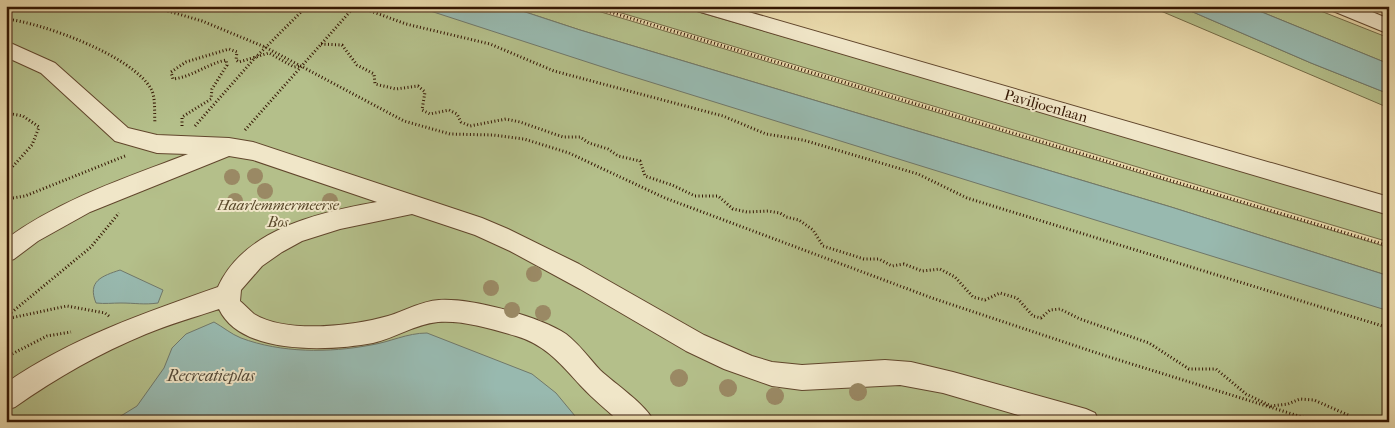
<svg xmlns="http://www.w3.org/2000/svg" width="1395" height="428" viewBox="0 0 1395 428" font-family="'IM FELL French Canon',serif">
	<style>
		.green { fill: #b4bf8a; stroke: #746a46 }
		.water { fill: #98b9af; stroke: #70786a }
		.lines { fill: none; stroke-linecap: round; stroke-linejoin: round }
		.minor-casing { stroke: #61462c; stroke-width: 2 }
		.path { stroke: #341602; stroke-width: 3; stroke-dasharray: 1 2.5; stroke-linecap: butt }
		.minor { fill: #f0e6c8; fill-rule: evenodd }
		.tree { fill: #9a8964 }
		.labels { text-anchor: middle; stroke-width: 4; stroke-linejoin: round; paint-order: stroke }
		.street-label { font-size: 15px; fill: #341602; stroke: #f0e6c8 }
		.park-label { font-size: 15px; font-style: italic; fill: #5a492b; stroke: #f0e6c8 }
		.water-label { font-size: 16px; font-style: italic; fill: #524736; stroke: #f0e6c8 }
	</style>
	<rect width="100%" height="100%" fill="#e8d8aa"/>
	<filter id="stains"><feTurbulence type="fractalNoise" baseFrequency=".004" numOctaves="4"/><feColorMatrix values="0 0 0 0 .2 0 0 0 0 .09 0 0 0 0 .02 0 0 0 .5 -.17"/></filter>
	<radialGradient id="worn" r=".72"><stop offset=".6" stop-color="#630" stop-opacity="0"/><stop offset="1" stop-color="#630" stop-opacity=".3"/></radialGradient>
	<path class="green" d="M6,6H435L1389,308V422H6Z
		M507,6H581L1377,244L1389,248V276L1171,207L580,30Z
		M598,6H678L1389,213V242Z
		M1149,6H1179L1311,63L1389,94V108Z
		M1247,6H1308L1389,38V64Z"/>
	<path class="water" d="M415,6H507L580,30L1171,207L1389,276V311L621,73Z
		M1179,6H1247L1389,64V94L1311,63Z
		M120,270L163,290L158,303C144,305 135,303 121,303C112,303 105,304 96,303C87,281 102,276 120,270Z
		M214,322C223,327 231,334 241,338C281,353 329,353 371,345C390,342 407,333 427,333L532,374L556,393L580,422H111L137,406L164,368L172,348L186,334Z"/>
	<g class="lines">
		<g class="minor-casing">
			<path id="minor" d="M695,6H728L1389,197V215L697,11Z
				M1331,6H1358L1389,19V34L1333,11Z
				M6,41L55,63L128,128L157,135L229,138L253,142L482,218L508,229L579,264L704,335L752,356L772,362L802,365L885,360L911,362L953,372L1086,409L1095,413L1099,422H1042L943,393L900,385L802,390L772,386L724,369L686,351L580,289L510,251L475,235L412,214L340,229L302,241L282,252L262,266L241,290L240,301C245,305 249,310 254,314C287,334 353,326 388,316C405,311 421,301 439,300C471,298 539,316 566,334C579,344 589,358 600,370C615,384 647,405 654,422H620C607,410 593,399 581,386C561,364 546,345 516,336C492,329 463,320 438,322C415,324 395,338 373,343C331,351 241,356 219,309C195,317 170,324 146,334C100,353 56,378 15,407L6,410V383C71,338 144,313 218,287C244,229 320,212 377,202L253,160L229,156L90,212L38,241L14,259L6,262V239C61,199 125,178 188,154L157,153L115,141L41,73L6,57Z"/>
		</g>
		<path class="path" d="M151,6L202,21L265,47L404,121L450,134L493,135L524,139L569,153L665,198L932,298L1106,356L1318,422
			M357,6L406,24L490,44L554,71L723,116L766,134L803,140L918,174L967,198L1389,328
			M590,6L1389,246
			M6,19C43,23 133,56 151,89C156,97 154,113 155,123
			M321,44L342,45L357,65L374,74L375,84L396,89L418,86L425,92L422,110L430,114L449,110L457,114L461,122L470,126L506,119L520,122L563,137H580L589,143L608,149L618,156L640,161L645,176L672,185L695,196H718L733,209L747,212L768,211L780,213L786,217L799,220L813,230L823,246L864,259H879L892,266L904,264L922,271L940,269L955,277L973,297L985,300L1000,293L1017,298L1033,316L1041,318L1050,310L1060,309L1080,319L1149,343L1189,369H1216L1246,394L1271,406L1288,404L1300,399L1314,400L1348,415L1349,422
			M6,113L23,116L39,127L32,145L6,174
			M182,126V117L211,99L212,89L227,65L226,60C207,64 192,77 173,79L171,72L186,62L229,49L237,52L236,60L239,62L269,53L294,67L301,66
			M195,126L254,59L307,6
			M245,130L355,6
			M6,199L25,196L125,156
			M6,317L91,247L119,213
			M6,319L67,306L105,313L110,317
			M6,357L47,336L71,332"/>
		<use href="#minor" class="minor"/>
	</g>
	<g class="tree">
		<circle cx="255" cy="176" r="8"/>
		<circle cx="232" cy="177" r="8"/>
		<circle cx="265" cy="191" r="8"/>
		<circle cx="235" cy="201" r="8"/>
		<circle cx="330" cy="201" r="8"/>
		<circle cx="534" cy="274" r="8"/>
		<circle cx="491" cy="288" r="8"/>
		<circle cx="512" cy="310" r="8"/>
		<circle cx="543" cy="313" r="8"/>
		<circle cx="679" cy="378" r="9"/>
		<circle cx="728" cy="388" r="9"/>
		<circle cx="858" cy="392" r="9"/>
		<circle cx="775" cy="396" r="9"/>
	</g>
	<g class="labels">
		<g class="street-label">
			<text transform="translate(1046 106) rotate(16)" y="5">Paviljoenlaan</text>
		</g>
		<g class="park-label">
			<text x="278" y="210">Haarlemmermeerse<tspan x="278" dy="17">Bos</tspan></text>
		</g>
		<g class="water-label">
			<text x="211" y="381">Recreatieplas</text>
		</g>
	</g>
	<rect width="1395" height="428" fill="none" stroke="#e8d8aa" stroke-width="25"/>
	<rect x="8" y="8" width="1380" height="413" fill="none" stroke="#341602" stroke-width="2.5"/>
	<rect x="12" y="12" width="1370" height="403" fill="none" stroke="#341602"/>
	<rect width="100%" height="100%" filter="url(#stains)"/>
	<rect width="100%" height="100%" fill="url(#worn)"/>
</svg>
